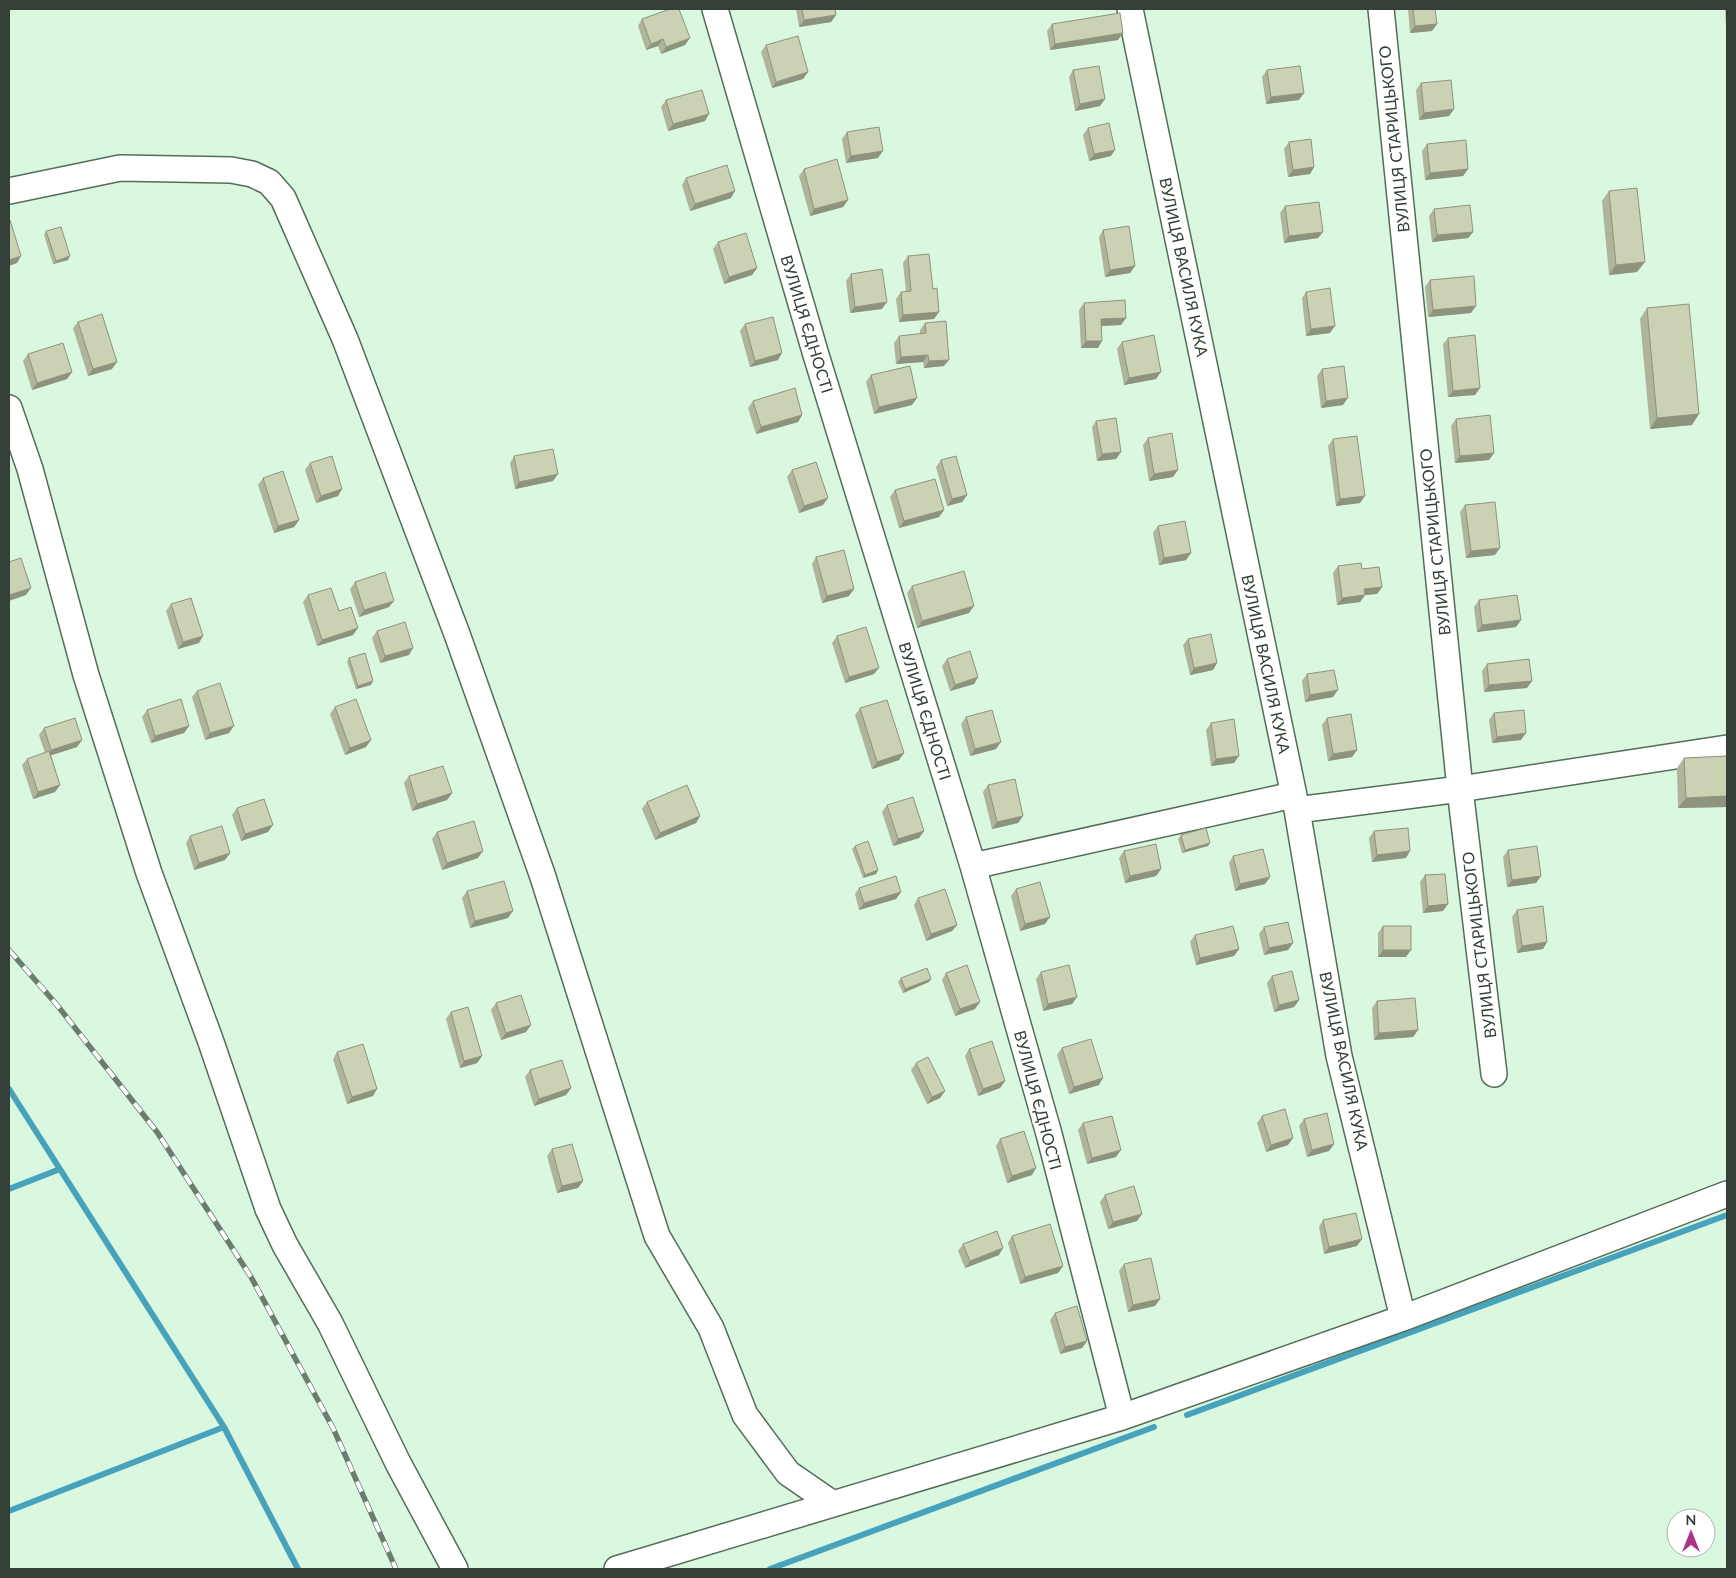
<svg xmlns="http://www.w3.org/2000/svg" width="1736" height="1578" viewBox="0 0 1736 1578" font-family="Lato,sans-serif">
	<style>
		.lines { fill: none; stroke-linecap: round; stroke-linejoin: round }
		.stream { stroke: #47a2bc; stroke-width: 6 }
		.street-casing { stroke: #546d59; stroke-width: 28 }
		.street { stroke: #fff; stroke-width: 25 }
		.rail-casing { stroke: #6b7d6f; stroke-width: 5.5 }
		.rail { stroke: #fff; stroke-width: 4; stroke-dasharray: 11; stroke-linecap: butt }
		.wall { fill: #afb59a }
		.shaded-wall { fill: #8e937d }
		.building { fill: #cbd2b3; stroke: #8e937d }
		.labels { text-anchor: middle; stroke-width: 5; stroke-linejoin: round; paint-order: stroke }
		.street-label { font-size: 16px; fill: #344037; stroke: #fff }
	</style>
	<rect width="100%" height="100%" fill="#daf7e0"/>
	<g class="lines">
		<path class="stream" d="M9,1089L224,1427L298,1569
			M9,1189L60,1169
			M1187,1415L1727,1215
			M9,1511L224,1427
			M770,1569L1154,1427"/>
		<g class="street-casing">
			<path id="street" d="M715,9L816,355L973,866L1049,1134L1122,1417
				M1130,9L1297,810L1339,1056L1403,1318
				M1381,9L1460,789L1494,1074
				M9,191L120,168L231,170L252,174L269,182L283,198L345,339L457,634L542,874L657,1236L711,1328L745,1415L788,1473L833,1504
				M9,408L30,469L86,675L149,873L211,1042L268,1209L285,1245L330,1323L398,1463L455,1569
				M1297,810L1460,789L1727,748
				M973,866L1293,795
				M617,1569L1122,1417L1403,1318L1727,1194"/>
		</g>
		<use href="#street" class="street"/>
		<g class="rail-casing">
			<path id="rail" d="M9,950L57,1005L157,1132L251,1277L333,1428L396,1569"/>
		</g>
		<use href="#rail" class="rail"/>
	</g>
	<path class="wall" d="M796,9H835L836,15L831,22L799,27Z
		M1408,9H1435L1437,24L1432,31L1410,33Z
		M1725,9H1727V47Z
		M642,19L685,45L661,54L658,46L646,50L638,26Z
		M1052,24L1118,40L1050,50L1047,31Z
		M766,45L808,72L803,79L772,88L761,52Z
		M1073,70L1100,106L1075,111L1069,77Z
		M1267,70L1299,100L1266,104L1262,77Z
		M1421,83L1454,109L1449,116L1419,120L1416,90Z
		M666,100L705,121L668,131L661,107Z
		M1088,128L1111,156L1089,161L1083,135Z
		M847,132L878,158L846,163L842,139Z
		M1289,142L1314,167L1310,174L1288,177L1284,149Z
		M1427,144L1468,169L1463,176L1425,180L1422,151Z
		M804,169L848,200L843,207L810,216L799,176Z
		M686,178L731,198L690,211L682,185Z
		M1609,191L1637,272L1609,275L1602,201Z
		M1285,206L1323,232L1318,238L1284,243L1280,213Z
		M1434,209L1473,232L1468,238L1432,242L1429,216Z
		M1103,230L1135,266L1130,273L1105,277L1099,237Z
		M46,231L68,260L53,264L44,235Z
		M718,242L757,268L752,275L724,284L713,249Z
		M908,256L934,319L899,322L896,299L901,292H906L903,263Z
		M851,274L882,309L850,313L846,281Z
		M1430,280L1471,313L1428,317L1425,287Z
		M1306,292L1330,333L1306,336L1302,298Z
		M1084,303L1121,325L1102,326L1098,348H1081L1079,310Z
		M1647,308L1692,425L1650,429L1640,319Z
		M78,322L112,369L88,376L73,328Z
		M925,323L944,366L924,368L923,362L896,364L894,343L899,336L920,334V330Z
		M745,324L778,360L750,367L740,331Z
		M1448,338L1480,388L1475,395L1448,397L1443,344Z
		M1122,342L1156,379L1124,385L1117,349Z
		M28,354L72,372L67,379L32,390L23,361Z
		M1322,369L1343,405L1321,408L1317,376Z
		M871,375L912,405L874,414L866,382Z
		M753,401L802,415L798,422L756,434L748,408Z
		M1456,419L1494,453L1489,460L1455,463L1451,426Z
		M1096,421L1121,452L1116,459L1097,461L1092,427Z
		M1148,438L1173,477L1149,481L1143,445Z
		M1333,439L1360,503L1336,506L1328,446Z
		M514,456L553,481L515,489L510,463Z
		M941,460L967,495L962,502L947,506L936,467Z
		M310,463L338,496L316,503L305,470Z
		M792,470L823,505L799,513L787,477Z
		M263,478L299,520L294,527L274,533L258,485Z
		M895,490L944,510L939,517L899,528L890,497Z
		M1465,505L1495,555L1466,558L1460,512Z
		M1158,526L1191,553L1186,560L1159,565L1153,533Z
		M816,557L849,596L822,603L812,564Z
		M1338,566L1382,587L1377,594L1365,595L1360,602L1337,605L1333,573Z
		M355,582L389,607L359,617L350,589Z
		M912,586L969,613L917,628L907,593Z
		M308,595L353,635L317,646L303,602Z
		M1479,600L1521,620L1516,627L1477,632L1474,607Z
		M171,604L199,643L178,649L166,611Z
		M377,631L409,655L380,663L372,638Z
		M837,636L874,674L845,683L832,643Z
		M1188,639L1217,663L1213,670L1190,675L1183,645Z
		M349,658L371,685L356,689L347,662Z
		M947,659L978,677L974,684L950,691L942,666Z
		M1487,664L1527,688L1484,692L1482,671Z
		M1307,674L1333,697L1305,702L1302,681Z
		M197,691L229,733L205,740L192,697Z
		M335,707L366,747L345,755L330,714Z
		M860,708L904,753L899,760L872,769L855,715Z
		M147,710L189,726L184,733L151,743L142,717Z
		M1494,713L1521,740L1492,743L1489,720Z
		M966,717L996,749L970,756L961,724Z
		M1327,718L1357,750L1352,757L1328,761L1322,725Z
		M1211,723L1234,763L1211,766L1206,730Z
		M44,728L77,747L51,755L60,785L55,792L33,799L22,765L27,759L45,753L39,735Z
		M1727,756V807L1678,808L1677,768L1684,758Z
		M409,776L452,793L447,800L412,811L404,783Z
		M988,785L1023,816L1018,823L992,829L983,792Z
		M647,802L700,816L696,823L655,840L642,809Z
		M887,805L924,831L919,838L893,846L882,812Z
		M237,808L268,832L241,841L232,815Z
		M1374,831L1406,858L1372,862L1369,838Z
		M437,832L478,858L442,870L432,839Z
		M1181,835L1208,846L1182,853L1178,839Z
		M190,836L230,853L225,860L194,870L186,843Z
		M855,846L878,870L876,874L863,878L852,849Z
		M1508,850L1541,876L1536,883L1507,887L1503,857Z
		M1124,851L1161,869L1156,876L1125,883L1119,858Z
		M1233,856L1270,877L1265,884L1235,891L1229,863Z
		M1425,875L1443,911L1423,913L1420,882Z
		M859,888L901,892L896,899L859,910L855,894Z
		M1016,889L1045,924L1020,931L1011,896Z
		M467,891L508,918L470,928L462,898Z
		M918,898L957,925L952,931L926,941L914,905Z
		M1517,910L1547,942L1543,949L1517,953L1512,917Z
		M1383,926L1406,957H1378V933Z
		M1264,927L1293,943L1288,950L1264,955L1259,934Z
		M1195,935L1239,949L1234,956L1196,965L1190,942Z
		M1041,972L1077,997L1072,1004L1043,1011L1036,979Z
		M946,973L975,1009L955,1016L942,980Z
		M1272,976L1299,1000L1294,1007L1274,1012L1267,983Z
		M901,978L929,982L903,993L898,982Z
		M1377,1001L1418,1030L1413,1037L1374,1040L1372,1008Z
		M496,1003L526,1032L501,1040L491,1010Z
		M451,1012L482,1056L477,1063L460,1068L446,1019Z
		M1062,1048L1099,1085L1069,1094L1057,1055Z
		M969,1049L1005,1081L1000,1088L978,1096L965,1056Z
		M337,1052L373,1096L347,1104L333,1059Z
		M916,1063L945,1091L940,1098L927,1104L911,1070Z
		M530,1070L571,1088L566,1095L534,1106L525,1077Z
		M1262,1116L1288,1145L1266,1152L1257,1123Z
		M1304,1119L1334,1144L1329,1151L1307,1157L1299,1126Z
		M1083,1123L1116,1157L1087,1164L1078,1130Z
		M1000,1139L1032,1175L1007,1183L996,1146Z
		M552,1149L583,1181L578,1188L557,1193L547,1156Z
		M1105,1195L1142,1214L1137,1221L1108,1229L1100,1202Z
		M1323,1220L1357,1246L1324,1254L1319,1227Z
		M1012,1236L1063,1266L1058,1273L1020,1284L1008,1243Z
		M963,1244L999,1255L965,1268L958,1251Z
		M1124,1264L1160,1299L1155,1306L1128,1312L1119,1271Z
		M1055,1313L1087,1341L1082,1348L1060,1354L1050,1320Z"/>
	<path class="shaded-wall" d="M836,15L831,22L799,27L804,20Z
		M1437,24L1432,31L1410,33L1415,26Z
		M1123,33L1118,40L1050,50L1055,44Z
		M690,38L685,45L661,54L666,47Z
		M663,39L658,46L646,50L651,44Z
		M808,72L803,79L772,88L776,82Z
		M1304,93L1299,100L1266,104L1271,97Z
		M1105,99L1100,106L1075,111L1080,104Z
		M1454,109L1449,116L1419,120L1424,113Z
		M709,114L705,121L668,131L673,124Z
		M1115,150L1111,156L1089,161L1094,154Z
		M883,151L878,158L846,163L851,156Z
		M1314,167L1310,174L1288,177L1293,170Z
		M1468,169L1463,176L1425,180L1430,173Z
		M735,191L731,198L690,211L695,204Z
		M848,200L843,207L810,216L814,209Z
		M1323,232L1318,238L1284,243L1289,236Z
		M1473,232L1468,238L1432,242L1437,235Z
		M21,256L17,263L9,266V260Z
		M70,256L68,260L53,264L56,261Z
		M1645,262L1637,272L1609,275L1616,265Z
		M1135,266L1130,273L1105,277L1110,270Z
		M757,268L752,275L724,284L729,277Z
		M887,302L882,309L850,313L855,307Z
		M1476,306L1471,313L1428,317L1433,310Z
		M939,312L934,319L899,322L903,315Z
		M1126,318L1121,325L1097,326L1101,319Z
		M1335,326L1330,333L1306,336L1311,329Z
		M1086,341H1102L1098,348H1081Z
		M782,353L778,360L750,367L755,361Z
		M928,355L923,362L896,364L901,357Z
		M949,360L944,366L924,368L929,361Z
		M117,362L112,369L88,376L93,369Z
		M72,372L67,379L32,390L37,383Z
		M1161,372L1156,379L1124,385L1129,378Z
		M1480,388L1475,395L1448,397L1453,391Z
		M917,398L912,405L874,414L879,407Z
		M1348,398L1343,405L1321,408L1326,401Z
		M1699,414L1692,425L1650,429L1657,418Z
		M802,415L798,422L756,434L761,427Z
		M1121,452L1116,459L1097,461L1102,454Z
		M1494,453L1489,460L1455,463L1460,456Z
		M1178,470L1173,477L1149,481L1154,474Z
		M558,474L553,481L515,489L519,482Z
		M342,489L338,496L316,503L321,496Z
		M967,495L962,502L947,506L952,499Z
		M1365,496L1360,503L1336,506L1340,499Z
		M828,498L823,505L799,513L804,506Z
		M944,510L939,517L899,528L904,521Z
		M299,520L294,527L274,533L278,526Z
		M1500,548L1495,555L1466,558L1471,551Z
		M1191,553L1186,560L1159,565L1164,558Z
		M1382,587L1377,594L1365,595L1360,602L1337,605L1342,598L1364,589Z
		M31,588L26,595L9,601V595Z
		M854,589L849,596L822,603L827,596Z
		M394,601L389,607L359,617L364,610Z
		M974,606L969,613L917,628L922,621Z
		M1521,620L1516,627L1477,632L1482,625Z
		M358,628L353,635L317,646L322,640Z
		M203,636L199,643L178,649L183,642Z
		M413,648L409,655L380,663L385,656Z
		M1217,663L1213,670L1190,675L1194,668Z
		M879,668L874,674L845,683L849,677Z
		M978,677L974,684L950,691L955,685Z
		M373,681L371,685L356,689L358,686Z
		M1532,681L1527,688L1484,692L1489,685Z
		M1338,690L1333,697L1305,702L1310,695Z
		M189,726L184,733L151,743L155,736Z
		M234,726L229,733L205,740L210,733Z
		M1526,733L1521,740L1492,743L1497,737Z
		M82,740L77,747L46,757L51,750Z
		M371,740L366,747L345,755L350,748Z
		M1001,742L996,749L970,756L975,749Z
		M1357,750L1352,757L1328,761L1333,754Z
		M904,753L899,760L872,769L877,762Z
		M1239,756L1234,763L1211,766L1216,759Z
		M60,785L55,792L33,799L38,792Z
		M452,793L447,800L412,811L417,804Z
		M1727,796V807L1678,808L1686,798Z
		M700,816L696,823L655,840L660,833Z
		M1023,816L1018,823L992,829L997,822Z
		M273,825L268,832L241,841L245,834Z
		M924,831L919,838L893,846L898,839Z
		M1210,843L1208,846L1182,853L1185,850Z
		M483,851L478,858L442,870L447,863Z
		M1410,851L1406,858L1372,862L1377,855Z
		M230,853L225,860L194,870L199,863Z
		M1161,869L1156,876L1125,883L1130,876Z
		M878,870L876,874L863,878L865,875Z
		M1541,876L1536,883L1507,887L1512,880Z
		M1270,877L1265,884L1235,891L1240,884Z
		M901,892L896,899L859,910L864,903Z
		M1448,904L1443,911L1423,913L1428,906Z
		M513,911L508,918L470,928L475,921Z
		M1050,917L1045,924L1020,931L1025,924Z
		M957,925L952,931L926,941L931,934Z
		M1547,942L1543,949L1517,953L1522,946Z
		M1293,943L1288,950L1264,955L1269,948Z
		M1239,949L1234,956L1196,965L1200,958Z
		M1383,950H1411L1406,957H1378Z
		M931,979L929,982L903,993L905,989Z
		M1077,997L1072,1004L1043,1011L1048,1004Z
		M1299,1000L1294,1007L1274,1012L1279,1005Z
		M980,1002L975,1009L955,1016L960,1009Z
		M531,1025L526,1032L501,1040L506,1033Z
		M1418,1030L1413,1037L1374,1040L1379,1033Z
		M482,1056L477,1063L460,1068L464,1061Z
		M1103,1078L1099,1085L1069,1094L1074,1087Z
		M1005,1081L1000,1088L978,1096L983,1089Z
		M571,1088L566,1095L534,1106L539,1099Z
		M377,1089L373,1096L347,1104L352,1097Z
		M945,1091L940,1098L927,1104L932,1097Z
		M1293,1138L1288,1145L1266,1152L1271,1145Z
		M1334,1144L1329,1151L1307,1157L1312,1150Z
		M1121,1150L1116,1157L1087,1164L1092,1158Z
		M1036,1168L1032,1175L1007,1183L1012,1176Z
		M583,1181L578,1188L557,1193L562,1186Z
		M1142,1214L1137,1221L1108,1229L1113,1222Z
		M1362,1239L1357,1246L1324,1254L1329,1247Z
		M1003,1248L999,1255L965,1268L970,1261Z
		M1063,1266L1058,1273L1020,1284L1025,1277Z
		M1160,1299L1155,1306L1128,1312L1133,1305Z
		M1087,1341L1082,1348L1060,1354L1065,1347Z"/>
	<path class="building" d="M670,9H679L690,38L666,47L663,39L651,44L642,19Z
		M802,9H835L836,15L804,20Z
		M1413,9H1435L1437,24L1415,26Z
		M1120,13L1123,33L1055,44L1052,24Z
		M798,36L808,72L776,82L766,45Z
		M1099,66L1105,99L1080,104L1073,70Z
		M1300,66L1304,93L1271,97L1267,70Z
		M1451,80L1454,109L1424,113L1421,83Z
		M702,90L709,114L673,124L666,100Z
		M1109,123L1115,150L1094,154L1088,128Z
		M879,127L883,151L851,156L847,132Z
		M1311,139L1314,167L1293,170L1289,142Z
		M1466,140L1468,169L1430,173L1427,144Z
		M837,159L848,200L814,209L804,169Z
		M727,165L735,191L695,204L686,178Z
		M1637,188L1645,262L1616,265L1609,191Z
		M1319,202L1323,232L1289,236L1285,206Z
		M1470,205L1473,232L1437,235L1434,209Z
		M9,220H10L21,256L9,260Z
		M1129,226L1135,266L1110,270L1103,230Z
		M61,227L70,256L56,261L46,231Z
		M746,233L757,268L729,277L718,242Z
		M929,254L933,289L937,288L939,312L903,315L901,292L911,291L908,256Z
		M882,269L887,302L855,307L851,274Z
		M1474,276L1476,306L1433,310L1430,280Z
		M1330,288L1335,326L1311,329L1306,292Z
		M1125,300L1126,318L1101,319L1102,341H1086L1084,303Z
		M1689,304L1699,414L1657,418L1647,308Z
		M102,314L117,362L93,369L78,322Z
		M773,317L782,353L755,361L745,324Z
		M946,321L949,360L929,361L928,355L901,357L899,336L926,333L925,323Z
		M1154,335L1161,372L1129,378L1122,342Z
		M1475,335L1480,388L1453,391L1448,338Z
		M63,343L72,372L37,383L28,354Z
		M910,366L917,398L879,407L871,375Z
		M1344,366L1348,398L1326,401L1322,369Z
		M795,388L802,415L761,427L753,401Z
		M1490,415L1494,453L1460,456L1456,419Z
		M1116,418L1121,452L1102,454L1096,421Z
		M1172,433L1178,470L1154,474L1148,438Z
		M1357,436L1365,496L1340,499L1333,439Z
		M553,449L558,474L519,482L514,456Z
		M332,456L342,489L321,496L310,463Z
		M956,456L967,495L952,499L941,460Z
		M816,462L828,498L804,506L792,470Z
		M283,471L299,520L278,526L263,478Z
		M935,479L944,510L904,521L895,490Z
		M1495,502L1500,548L1471,551L1465,505Z
		M1185,521L1191,553L1164,558L1158,526Z
		M844,550L854,589L827,596L816,557Z
		M21,558L31,588L9,595V562Z
		M1361,563L1362,569L1379,567L1382,587L1364,589L1365,595L1342,598L1338,566Z
		M964,571L974,606L922,621L912,586Z
		M385,572L394,601L364,610L355,582Z
		M331,588L339,611L351,607L358,628L322,640L308,595Z
		M1517,595L1521,620L1482,625L1479,600Z
		M191,598L203,636L183,642L171,604Z
		M405,622L413,648L385,656L377,631Z
		M866,627L879,668L849,677L837,636Z
		M1211,634L1217,663L1194,668L1188,639Z
		M970,651L978,677L955,685L947,659Z
		M365,653L373,681L358,686L349,658Z
		M1529,659L1532,681L1489,685L1487,664Z
		M1334,670L1338,690L1310,695L1307,674Z
		M220,683L234,726L210,733L197,691Z
		M181,699L189,726L155,736L147,710Z
		M356,699L371,740L350,748L335,707Z
		M887,700L904,753L877,762L860,708Z
		M992,710L1001,742L975,749L966,717Z
		M1524,710L1526,733L1497,737L1494,713Z
		M1351,714L1357,750L1333,754L1327,718Z
		M75,718L82,740L51,750L44,728Z
		M1234,719L1239,756L1216,759L1211,723Z
		M49,751L60,785L38,792L27,759Z
		M1727,756V796L1686,798L1684,758Z
		M443,766L452,793L417,804L409,776Z
		M1015,779L1023,816L997,822L988,785Z
		M687,785L700,816L660,833L647,802Z
		M913,797L924,831L898,839L887,805Z
		M264,799L273,825L245,834L237,808Z
		M474,821L483,851L447,863L437,832Z
		M222,826L230,853L199,863L190,836Z
		M1206,828L1210,843L1185,850L1181,835Z
		M1408,828L1410,851L1377,855L1374,831Z
		M868,841L878,870L865,875L855,846Z
		M1156,844L1161,869L1130,876L1124,851Z
		M1537,846L1541,876L1512,880L1508,850Z
		M1263,849L1270,877L1240,884L1233,856Z
		M1445,874L1448,904L1428,906L1425,875Z
		M896,876L901,892L864,903L859,888Z
		M504,881L513,911L475,921L467,891Z
		M1040,882L1050,917L1025,924L1016,889Z
		M945,889L957,925L931,934L918,898Z
		M1543,906L1547,942L1522,946L1517,910Z
		M1288,922L1293,943L1269,948L1264,927Z
		M1233,926L1239,949L1200,958L1195,935Z
		M1383,926H1411V950H1383Z
		M967,965L980,1002L960,1009L946,973Z
		M1069,965L1077,997L1048,1004L1041,972Z
		M927,968L931,979L905,989L901,978Z
		M1292,971L1299,1000L1279,1005L1272,976Z
		M521,995L531,1025L506,1033L496,1003Z
		M1415,998L1418,1030L1379,1033L1377,1001Z
		M468,1007L482,1056L464,1061L451,1012Z
		M1091,1039L1103,1078L1074,1087L1062,1048Z
		M992,1041L1005,1081L983,1089L969,1049Z
		M363,1044L377,1089L352,1097L337,1052Z
		M928,1057L945,1091L932,1097L916,1063Z
		M562,1060L571,1088L539,1099L530,1070Z
		M1285,1109L1293,1138L1271,1145L1262,1116Z
		M1327,1113L1334,1144L1312,1150L1304,1119Z
		M1112,1116L1121,1150L1092,1158L1083,1123Z
		M1024,1131L1036,1168L1012,1176L1000,1139Z
		M572,1144L583,1181L562,1186L552,1149Z
		M1134,1186L1142,1214L1113,1222L1105,1195Z
		M1356,1213L1362,1239L1329,1247L1323,1220Z
		M1050,1224L1063,1266L1025,1277L1012,1236Z
		M997,1231L1003,1248L970,1261L963,1244Z
		M1151,1258L1160,1299L1133,1305L1124,1264Z
		M1077,1306L1087,1341L1065,1347L1055,1313Z"/>
	<g class="labels">
		<g class="street-label">
			<text transform="translate(1394 139) rotate(-96)" y="6">ВУЛИЦЯ СТАРИЦЬКОГО</text>
			<text transform="translate(1184 267) rotate(78)" y="6">ВУЛИЦЯ ВАСИЛЯ КУКА</text>
			<text transform="translate(807 324) rotate(73)" y="6">ВУЛИЦЯ ЄДНОСТІ</text>
			<text transform="translate(1435 542) rotate(-96)" y="6">ВУЛИЦЯ СТАРИЦЬКОГО</text>
			<text transform="translate(1266 664) rotate(78)" y="6">ВУЛИЦЯ ВАСИЛЯ КУКА</text>
			<text transform="translate(925 711) rotate(73)" y="6">ВУЛИЦЯ ЄДНОСТІ</text>
			<text transform="translate(1479 945) rotate(-97)" y="6">ВУЛИЦЯ СТАРИЦЬКОГО</text>
			<text transform="translate(1344 1061) rotate(78)" y="6">ВУЛИЦЯ ВАСИЛЯ КУКА</text>
			<text transform="translate(1038 1100) rotate(75)" y="6">ВУЛИЦЯ ЄДНОСТІ</text>
		</g>
	</g>
	<rect width="1736" height="1578" fill="none" stroke="#344037" stroke-width="20"/>
	<g transform="translate(1691 1533)"><circle r="24" fill="#ffffff" stroke="#aeb3af"/>
	<path d="M0-4L9 19L0 12L-9 19Z" fill="#ac348a"/>
	<text y="-8" font-size="14" font-weight="bold" text-anchor="middle" fill="#344037">N</text>
	</g>
</svg>
